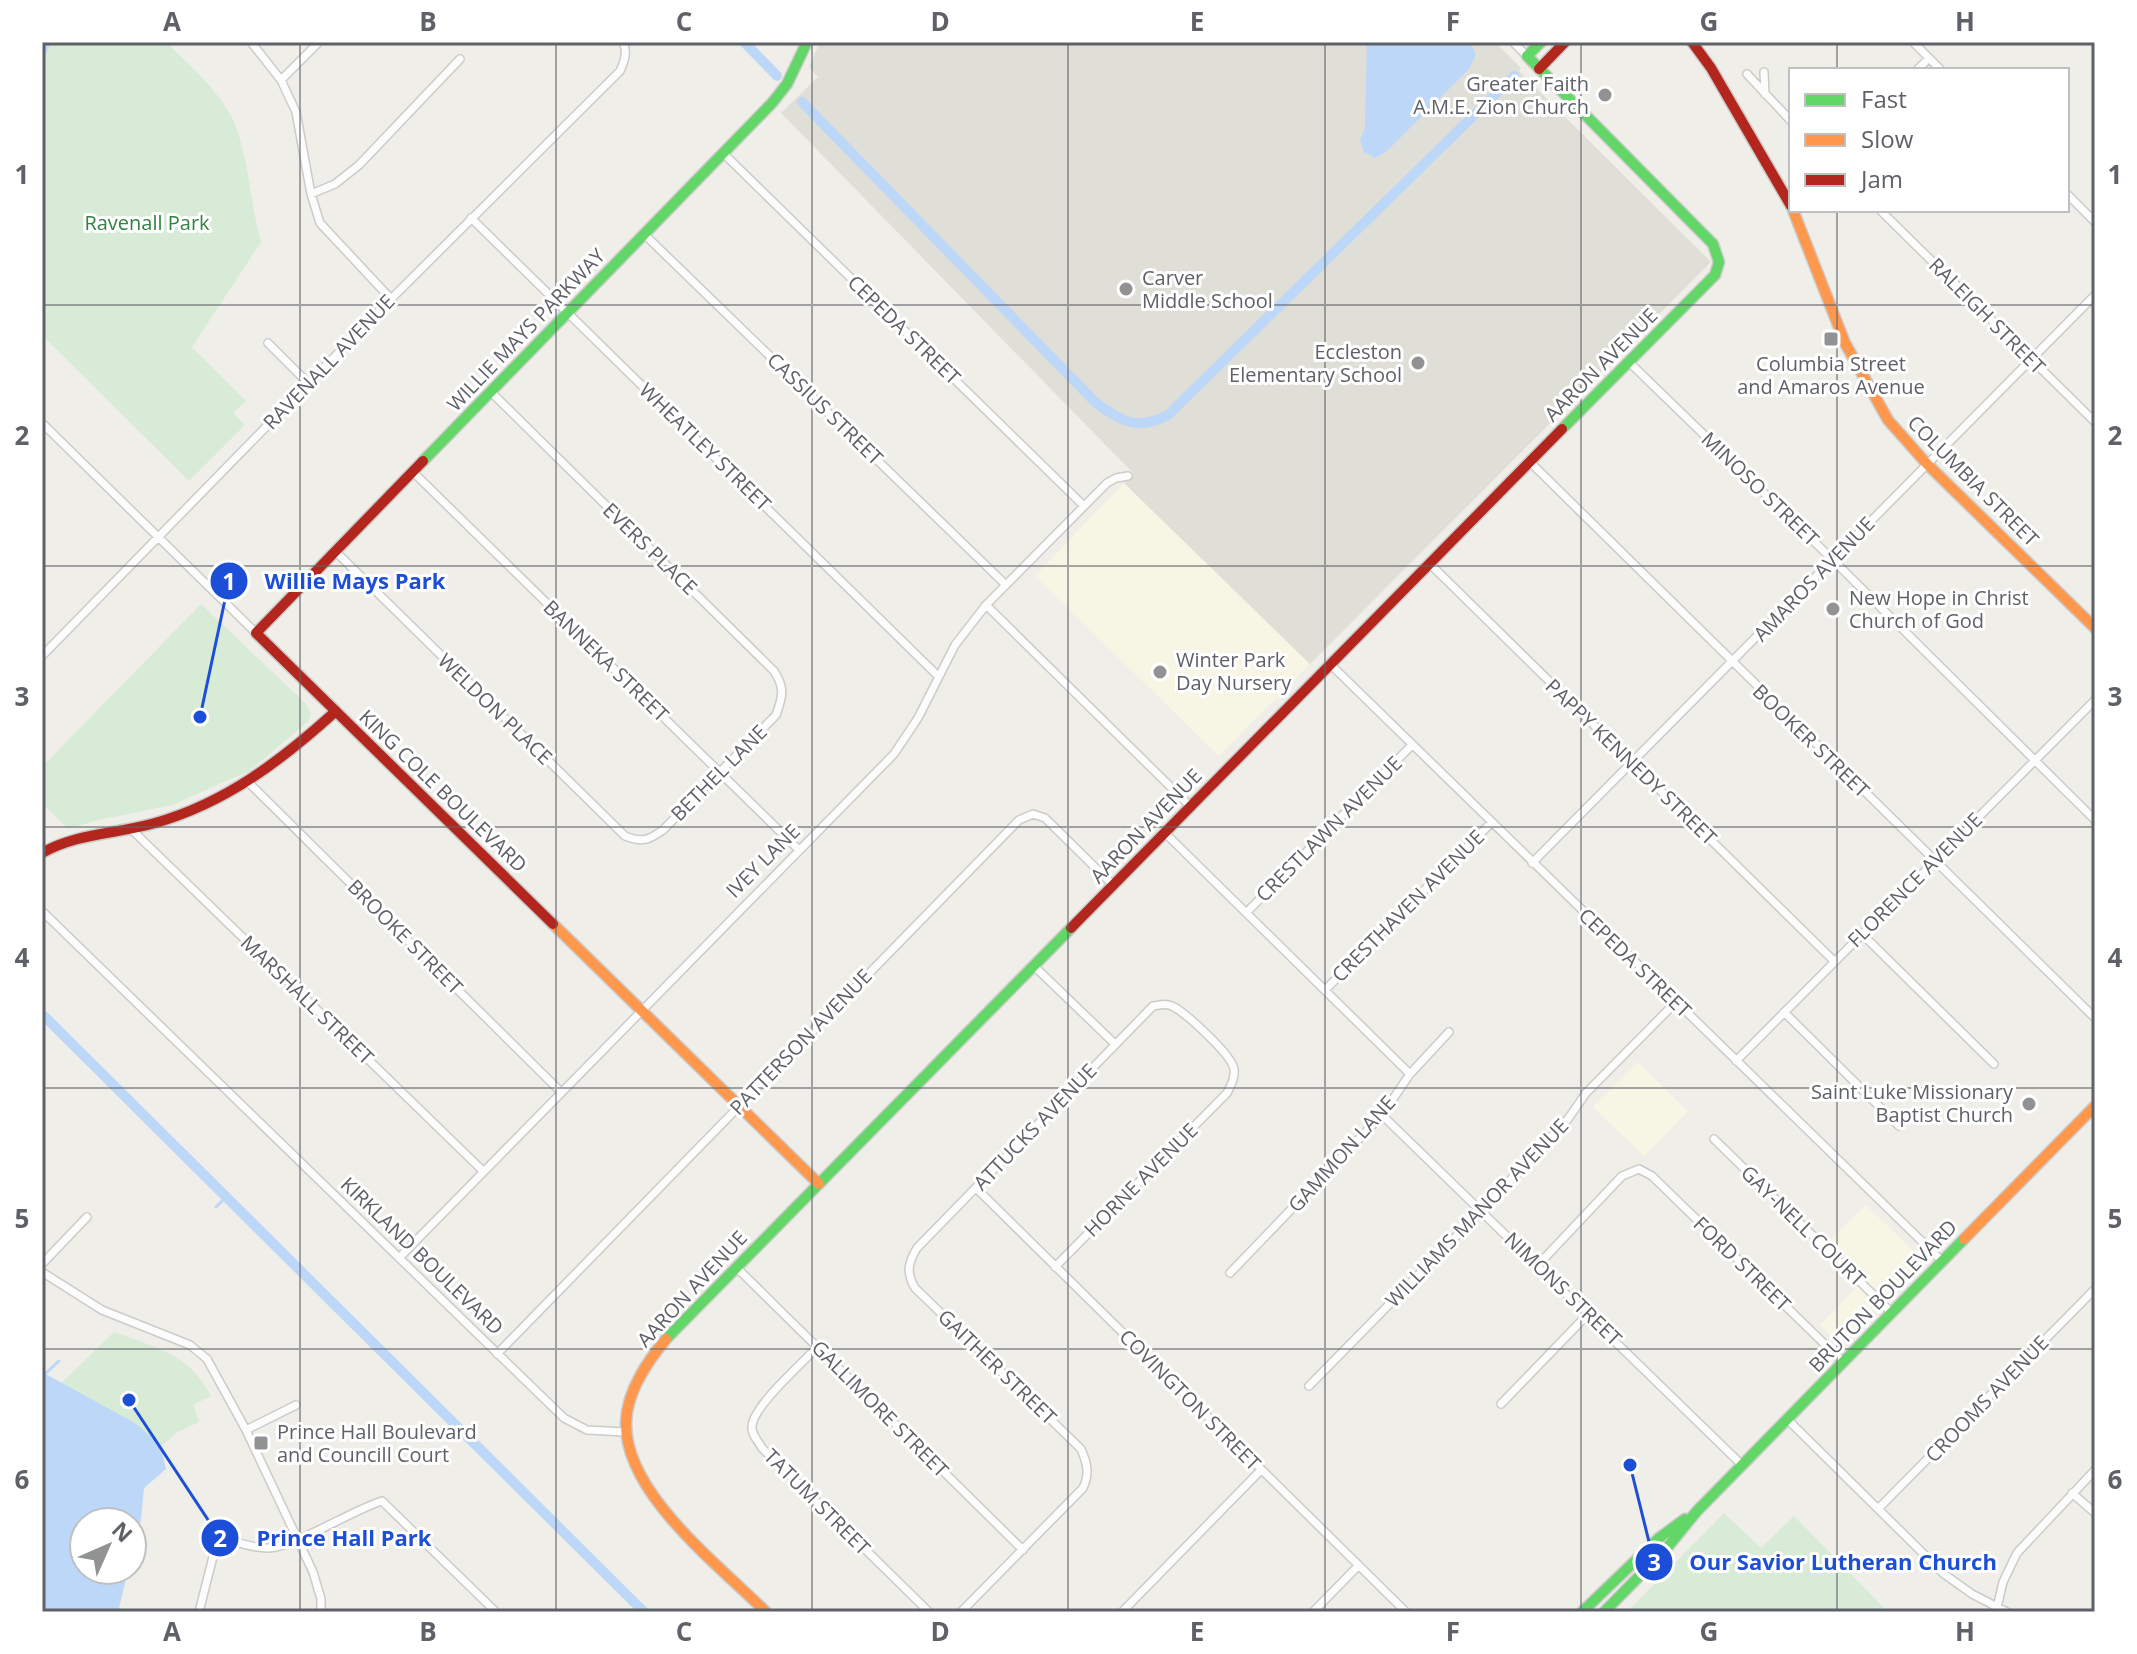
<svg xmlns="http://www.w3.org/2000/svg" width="2137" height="1654" viewBox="0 0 2137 1654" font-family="'Open Sans',sans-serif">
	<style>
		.commercial { fill: #f7f5e3 }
		.education { fill: #dfded7 }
		.green { fill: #d7ebd7 }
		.water { fill: #bdd7f8 }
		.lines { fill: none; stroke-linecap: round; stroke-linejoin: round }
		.stream { stroke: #bdd7f8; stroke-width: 3 }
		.canal { stroke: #bdd7f8; stroke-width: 10 }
		.street-casing { stroke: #cbcbc9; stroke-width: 10 }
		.fast-casing { stroke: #cbcbca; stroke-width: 13 }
		.slow-casing { stroke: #cbcbca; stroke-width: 13 }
		.jam-casing { stroke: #cbcbca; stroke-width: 13 }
		.street { stroke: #fdfcfc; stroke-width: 7 }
		.fast { stroke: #63d668; stroke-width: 10 }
		.slow { stroke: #ff974d; stroke-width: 10 }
		.jam { stroke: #b3261e; stroke-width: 10 }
		.grid { fill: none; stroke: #5e6167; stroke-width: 2; stroke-opacity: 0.55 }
		.poi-dot { fill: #919294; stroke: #fff; stroke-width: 3 }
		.labels { text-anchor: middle; stroke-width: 6; stroke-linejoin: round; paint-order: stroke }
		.poi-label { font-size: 20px; fill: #5e6167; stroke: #fff; text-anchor: start }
		.park-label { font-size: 20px; fill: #328242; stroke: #fff }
		.street-label { font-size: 20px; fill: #5e6167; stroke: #fff }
		.leader { fill: none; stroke: #1d4ed8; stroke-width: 3 }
		.callout-dot { fill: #1d4ed8; stroke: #fff; stroke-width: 3 }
		.mark-label { font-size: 24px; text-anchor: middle; font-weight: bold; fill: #fff }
		.callout-label { font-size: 22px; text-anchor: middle; font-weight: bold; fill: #1d4ed8; stroke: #fff; stroke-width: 6; stroke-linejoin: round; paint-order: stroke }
		.neatline { fill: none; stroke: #5e6167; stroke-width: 3 }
		.grid-label { font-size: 26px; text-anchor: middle; font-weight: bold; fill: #5e6167 }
	</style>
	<rect width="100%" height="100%" fill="#efeee9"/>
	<path class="commercial" d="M1124,483L1310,664L1219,756L1035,576Z
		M1638,1062L1688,1111L1644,1156L1593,1107Z
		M1866,1205L1923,1260L1840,1344L1820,1325L1867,1276L1830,1240Z"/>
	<path class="education" d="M820,42H1495L1521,68L1519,71L1711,262L1310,664L1124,483L1133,473L781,113L818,77L809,67Z"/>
	<path class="green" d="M42,42H166C190,66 220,91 234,122C249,158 250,204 261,242L192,347L246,401L233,413L245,425L189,481L42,335Z
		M201,604L306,704L311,713L309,721L249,771L217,785L172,805L98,820L68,829L42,803V767Z
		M114,1332C156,1348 189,1353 211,1396L193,1405L199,1422L176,1433L131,1474L49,1395Z
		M1724,1513L1761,1548L1794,1516L1888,1612H1627Z"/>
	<path class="water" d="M1367,42H1470L1476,54L1469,69L1386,152L1375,158L1364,152L1360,140L1365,128Z
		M42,1372L135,1423L160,1444L166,1469L144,1488L141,1519L132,1554V1522H84V1570H128L118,1612H42Z"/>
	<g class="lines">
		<path class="stream" d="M216,1207L226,1197
			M45,1374L59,1361"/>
		<path class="canal" d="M744,42L777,76
			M42,51L46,42
			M802,102L1095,402C1121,422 1138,431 1168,415L1514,76
			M42,1014L644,1612"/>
		<g class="street-casing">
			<path id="street" d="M251,42L281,80L296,112L311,194L320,223L391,299
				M1513,42L1527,56
				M1913,42L1941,70
				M1917,70L1929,58
				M1764,72L1765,94
				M1747,74L1791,121
				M281,80L319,42
				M723,153L1084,506
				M311,194L335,184L359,165L460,59
				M2067,194L2095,222
				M1880,210L2095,422
				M471,218L938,676
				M644,234L1006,585
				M268,343L308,383
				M1629,362L1832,559L2095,820
				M42,423L256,633
				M1530,462L2095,1018
				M413,472L799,850
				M336,552L625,836C642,843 649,840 663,830L776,715C783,696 785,688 774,671L491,392
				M1429,563L1834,961
				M986,605L1190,806
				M42,656L391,299L620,71C624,62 628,52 623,42
				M1329,663L1942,1261
				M248,782L561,1092
				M131,829L483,1171
				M1164,832L1410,1074
				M1532,863L2095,295
				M42,911L564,1418L587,1430L625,1432
				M1246,913L1412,745
				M1862,934L1994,1064
				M1034,966L1115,1044
				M1325,990L1491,823
				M1784,1012L1899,1126
				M1736,1061L2095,700
				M1382,1115L1742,1465
				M1714,1139L1892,1313
				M976,1188L1406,1612
				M399,1258L894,754L918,718L955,645L986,605L1107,483L1116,478L1128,476
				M42,1264L87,1217
				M1538,1265L1622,1176L1639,1169L1652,1176L1843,1362
				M737,1268L1023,1550
				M42,1272L102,1310L190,1345L207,1359L246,1430L313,1572L321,1599V1612
				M1230,1273L1382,1115L1410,1074L1449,1032
				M817,1347C802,1364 754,1405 752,1426C751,1434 758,1441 762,1448L929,1612
				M497,1354L1019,820L1033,814L1045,818L1113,885
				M1309,1386L1481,1211L1568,1119L1586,1093L1675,1003
				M1501,1404L1588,1314
				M1787,1419L1944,1574L1972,1594L2007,1612
				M246,1430L296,1405
				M2072,1493L2095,1513
				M1879,1508L2095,1289
				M199,1612L218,1537C234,1541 251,1548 267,1548C292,1549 352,1510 382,1501L496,1612
				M961,1612L1083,1488C1090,1473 1087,1463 1081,1449L915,1288C906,1273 908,1263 917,1248L1153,1006C1160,1005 1165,1003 1172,1006C1185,1012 1232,1055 1234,1069C1235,1078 1231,1085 1227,1093L1055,1267
				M1122,1612L1261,1470
				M1313,1612L1358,1566
				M1996,1612L2003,1582L2017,1553L2095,1470"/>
		</g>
		<g class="fast-casing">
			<path id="fast" d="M1541,42L1527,56L1713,244L1719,262L1715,275L1562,429
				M423,461L772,103L787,84L807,42
				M666,1339L1071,928
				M1582,1612L1659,1538L1685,1519
				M1604,1612L1666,1549L1697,1511L1964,1239"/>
		</g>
		<g class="slow-casing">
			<path id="slow" d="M1793,210L1845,343L1888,420L1927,464L2095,628
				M553,924L819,1184
				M1964,1239L2095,1106
				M666,1339C647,1362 627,1391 626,1422C624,1493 719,1565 766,1612"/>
		</g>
		<g class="jam-casing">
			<path id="jam" d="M1692,42L1711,68L1791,206
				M1539,69L1565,42
				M423,461L256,633L553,924
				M42,853C77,833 117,834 155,823C226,803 282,760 336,711
				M1071,928L1562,429"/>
		</g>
		<use href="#street" class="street"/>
		<use href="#fast" class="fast"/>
		<use href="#slow" class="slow"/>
		<use href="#jam" class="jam"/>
	</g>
	<path class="grid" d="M300,42V1612M556,42V1612M812,42V1612M1068,42V1612M1325,42V1612M1581,42V1612M1837,42V70M1837,210V1612M42,305H2095M42,566H2095M42,827H2095M42,1088H2095M42,1349H2095"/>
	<g class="poi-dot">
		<circle cx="1605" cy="95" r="8"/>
		<circle cx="1126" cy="289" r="8"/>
		<rect x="1823" y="331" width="16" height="16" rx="4"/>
		<circle cx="1418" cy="363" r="8"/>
		<circle cx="1833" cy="609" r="8"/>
		<circle cx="1160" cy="672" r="8"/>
		<circle cx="2029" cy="1104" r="8"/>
		<rect x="253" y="1435" width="16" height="16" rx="4"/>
	</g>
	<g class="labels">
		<g class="poi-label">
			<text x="1589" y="91" text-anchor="end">Greater Faith<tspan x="1589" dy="23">A.M.E. Zion Church</tspan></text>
			<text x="1142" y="285">Carver<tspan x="1142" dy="23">Middle School</tspan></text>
			<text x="1402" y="359" text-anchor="end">Eccleston<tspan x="1402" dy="23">Elementary School</tspan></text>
			<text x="1831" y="371" text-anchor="middle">Columbia Street<tspan x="1831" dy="23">and Amaros Avenue</tspan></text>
			<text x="1849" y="605">New Hope in Christ<tspan x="1849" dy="23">Church of God</tspan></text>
			<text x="1176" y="667">Winter Park<tspan x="1176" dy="23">Day Nursery</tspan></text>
			<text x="2013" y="1099" text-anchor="end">Saint Luke Missionary<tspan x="2013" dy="23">Baptist Church</tspan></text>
			<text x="277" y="1439">Prince Hall Boulevard<tspan x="277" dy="23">and Councill Court</tspan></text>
		</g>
		<g class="park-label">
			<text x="147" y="230">Ravenall Park</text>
		</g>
		<g class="street-label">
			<text transform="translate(1987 316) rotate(45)" y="7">RALEIGH STREET</text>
			<text transform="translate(526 330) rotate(-46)" y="7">WILLIE MAYS PARKWAY</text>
			<text transform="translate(904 330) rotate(44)" y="7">CEPEDA STREET</text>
			<text transform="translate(329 362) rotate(-46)" y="7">RAVENALL AVENUE</text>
			<text transform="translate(1601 365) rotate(-45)" y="7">AARON AVENUE</text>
			<text transform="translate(825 409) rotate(44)" y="7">CASSIUS STREET</text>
			<text transform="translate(705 447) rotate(44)" y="7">WHEATLEY STREET</text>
			<text transform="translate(1973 481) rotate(45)" y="7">COLUMBIA STREET</text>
			<text transform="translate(1760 489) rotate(44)" y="7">MINOSO STREET</text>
			<text transform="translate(650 549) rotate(44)" y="7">EVERS PLACE</text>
			<text transform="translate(1814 579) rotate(-46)" y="7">AMAROS AVENUE</text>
			<text transform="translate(606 661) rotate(44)" y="7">BANNEKA STREET</text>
			<text transform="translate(495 709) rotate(44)" y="7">WELDON PLACE</text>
			<text transform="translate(1811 741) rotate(44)" y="7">BOOKER STREET</text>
			<text transform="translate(1631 762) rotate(44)" y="7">PAPPY KENNEDY STREET</text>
			<text transform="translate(719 773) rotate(-45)" y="7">BETHEL LANE</text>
			<text transform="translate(443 791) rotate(44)" y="7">KING COLE BOULEVARD</text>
			<text transform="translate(1146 826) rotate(-46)" y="7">AARON AVENUE</text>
			<text transform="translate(1329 829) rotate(-45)" y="7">CRESTLAWN AVENUE</text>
			<text transform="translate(763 861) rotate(-45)" y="7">IVEY LANE</text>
			<text transform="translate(1915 880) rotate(-45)" y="7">FLORENCE AVENUE</text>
			<text transform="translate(1408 906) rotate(-45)" y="7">CRESTHAVEN AVENUE</text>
			<text transform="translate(405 937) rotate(45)" y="7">BROOKE STREET</text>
			<text transform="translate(1635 963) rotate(44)" y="7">CEPEDA STREET</text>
			<text transform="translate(307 1000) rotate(44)" y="7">MARSHALL STREET</text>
			<text transform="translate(801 1042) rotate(-46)" y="7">PATTERSON AVENUE</text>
			<text transform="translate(1035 1127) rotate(-46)" y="7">ATTUCKS AVENUE</text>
			<text transform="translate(1342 1154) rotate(-48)" y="7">GAMMON LANE</text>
			<text transform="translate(1141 1180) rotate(-45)" y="7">HORNE AVENUE</text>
			<text transform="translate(1477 1213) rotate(-46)" y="7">WILLIAMS MANOR AVENUE</text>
			<text transform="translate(1803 1226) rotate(44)" y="7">GAY-NELL COURT</text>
			<text transform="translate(422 1256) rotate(44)" y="7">KIRKLAND BOULEVARD</text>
			<text transform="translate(1742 1264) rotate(44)" y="7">FORD STREET</text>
			<text transform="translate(692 1289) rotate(-47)" y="7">AARON AVENUE</text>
			<text transform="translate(1563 1289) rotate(44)" y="7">NIMONS STREET</text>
			<text transform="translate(1883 1296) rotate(-46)" y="7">BRUTON BOULEVARD</text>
			<text transform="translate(997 1367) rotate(44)" y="7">GAITHER STREET</text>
			<text transform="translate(1987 1399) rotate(-46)" y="7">CROOMS AVENUE</text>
			<text transform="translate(1190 1400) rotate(45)" y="7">COVINGTON STREET</text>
			<text transform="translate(880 1409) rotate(45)" y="7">GALLIMORE STREET</text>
			<text transform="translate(817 1502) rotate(45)" y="7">TATUM STREET</text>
		</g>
	</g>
	<path class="leader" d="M200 717L229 581M129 1400L220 1538M1630 1465L1654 1562"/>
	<g class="callout-dot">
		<circle cx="200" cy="717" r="8"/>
		<circle cx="129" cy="1400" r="8"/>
		<circle cx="1630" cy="1465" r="8"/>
		<circle cx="229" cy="581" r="20"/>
		<circle cx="220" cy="1538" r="20"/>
		<circle cx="1654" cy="1562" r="20"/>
	</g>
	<g class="mark-label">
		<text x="229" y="590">1</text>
		<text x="220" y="1547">2</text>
		<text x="1654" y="1571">3</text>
	</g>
	<g class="callout-label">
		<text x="355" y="589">Willie Mays Park</text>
		<text x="344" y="1546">Prince Hall Park</text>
		<text x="1843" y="1570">Our Savior Lutheran Church</text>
	</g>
	<rect width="2137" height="1654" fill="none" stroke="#ffffff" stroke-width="88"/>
	<rect x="1789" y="68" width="280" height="144" fill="#ffffff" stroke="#bfc0c2" stroke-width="2"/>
	<rect x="1805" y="94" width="40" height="12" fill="#63d668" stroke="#bfc0c2" stroke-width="2"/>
	<text x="1861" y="108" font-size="24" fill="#5e6167">Fast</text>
	<rect x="1805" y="134" width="40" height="12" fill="#ff974d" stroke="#bfc0c2" stroke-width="2"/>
	<text x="1861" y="148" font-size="24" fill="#5e6167">Slow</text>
	<rect x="1805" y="174" width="40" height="12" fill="#b3261e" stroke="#bfc0c2" stroke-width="2"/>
	<text x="1861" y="188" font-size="24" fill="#5e6167">Jam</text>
	<g transform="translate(108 1546) rotate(45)"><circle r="38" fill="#ffffff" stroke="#bfc0c2" stroke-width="2"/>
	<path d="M0-6L14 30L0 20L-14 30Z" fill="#919294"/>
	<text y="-12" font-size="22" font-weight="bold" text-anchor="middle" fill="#5e6167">N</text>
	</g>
	<rect x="44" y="44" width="2049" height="1566" class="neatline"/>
	<g class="grid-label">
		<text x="172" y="31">A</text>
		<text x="428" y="31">B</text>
		<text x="684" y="31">C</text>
		<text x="940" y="31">D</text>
		<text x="1197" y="31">E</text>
		<text x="1453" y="31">F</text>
		<text x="1709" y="31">G</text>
		<text x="1965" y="31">H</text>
		<text x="22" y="184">1</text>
		<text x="2115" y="184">1</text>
		<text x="22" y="445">2</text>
		<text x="2115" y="445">2</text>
		<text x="22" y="706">3</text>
		<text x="2115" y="706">3</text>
		<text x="22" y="967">4</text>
		<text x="2115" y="967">4</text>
		<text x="22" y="1228">5</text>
		<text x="2115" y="1228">5</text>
		<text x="22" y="1489">6</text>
		<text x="2115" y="1489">6</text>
		<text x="172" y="1641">A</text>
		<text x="428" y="1641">B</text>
		<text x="684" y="1641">C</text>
		<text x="940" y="1641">D</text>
		<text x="1197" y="1641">E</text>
		<text x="1453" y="1641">F</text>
		<text x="1709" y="1641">G</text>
		<text x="1965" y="1641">H</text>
	</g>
</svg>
